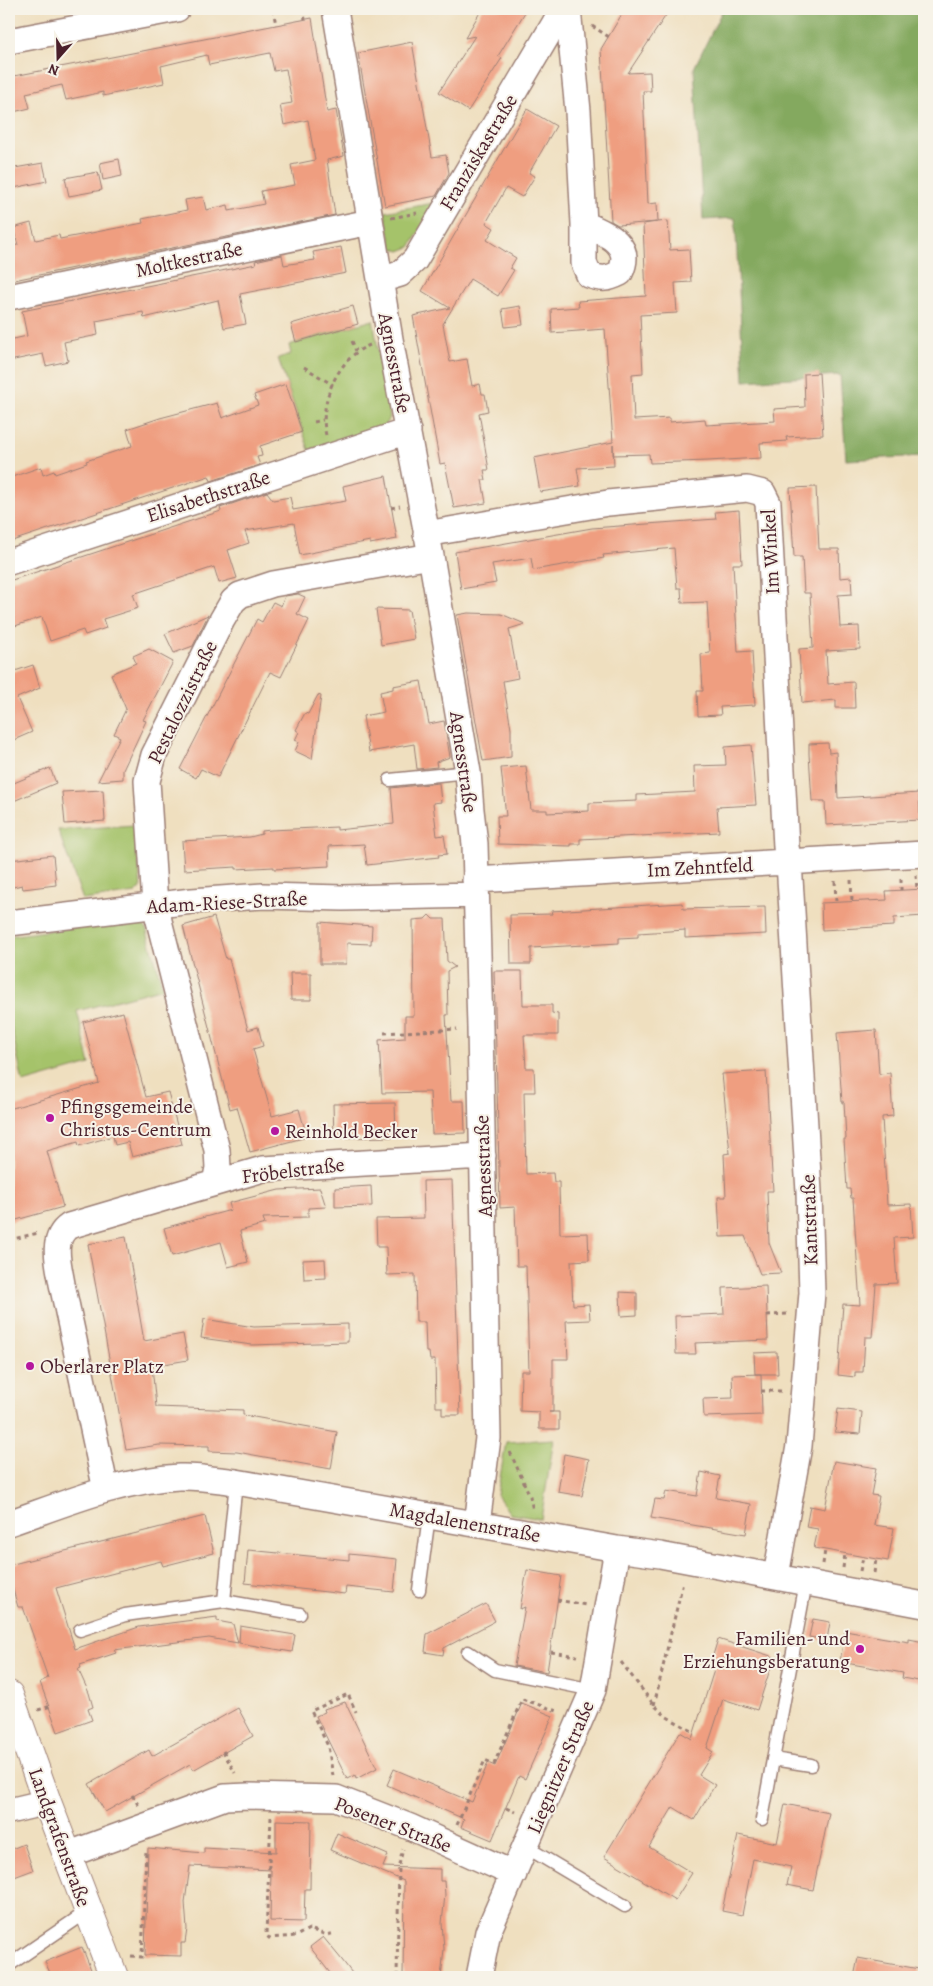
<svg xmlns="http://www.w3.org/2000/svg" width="933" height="1986" viewBox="0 0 933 1986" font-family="Alegreya,serif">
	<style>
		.green { fill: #a5c36a; stroke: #78714a }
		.forest { fill: #84a95e; stroke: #676444 }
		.building { fill: #ef9e80 }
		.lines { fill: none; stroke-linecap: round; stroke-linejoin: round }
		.lane-casing { stroke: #9c7f75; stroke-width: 15 }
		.street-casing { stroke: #9c7f75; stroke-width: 28 }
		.secondary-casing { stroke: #9c7f75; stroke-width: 30 }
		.path { stroke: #9c7f75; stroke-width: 3; stroke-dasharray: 4 4; stroke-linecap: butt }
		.lane { stroke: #fff; stroke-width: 12 }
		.street { stroke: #fff; stroke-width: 25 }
		.secondary { stroke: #fff; stroke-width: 28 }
		.poi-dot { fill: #b5179e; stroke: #f7f3e8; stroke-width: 2 }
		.labels { text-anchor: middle; stroke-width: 4; stroke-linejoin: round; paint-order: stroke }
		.street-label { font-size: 20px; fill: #4a1f2b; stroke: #f7f3e8 }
		.poi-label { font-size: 20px; fill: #4a1f2b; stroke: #f7f3e8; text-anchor: start }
	</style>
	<rect width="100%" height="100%" fill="#f7f3e8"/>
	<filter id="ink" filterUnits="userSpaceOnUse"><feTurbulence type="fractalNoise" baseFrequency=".02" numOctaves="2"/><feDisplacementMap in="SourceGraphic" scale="10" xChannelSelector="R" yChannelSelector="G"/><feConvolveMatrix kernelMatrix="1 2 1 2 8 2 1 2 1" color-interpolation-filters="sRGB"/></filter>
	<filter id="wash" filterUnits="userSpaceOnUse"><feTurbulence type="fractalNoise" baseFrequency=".0096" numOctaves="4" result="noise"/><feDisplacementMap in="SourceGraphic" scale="20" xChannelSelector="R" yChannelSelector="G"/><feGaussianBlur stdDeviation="1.12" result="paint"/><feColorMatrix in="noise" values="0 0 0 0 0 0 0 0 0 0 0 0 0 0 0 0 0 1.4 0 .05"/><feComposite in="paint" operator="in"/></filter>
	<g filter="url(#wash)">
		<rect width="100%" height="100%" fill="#efdfbf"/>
		<path class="green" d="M434,203L435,206L410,247L400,251L392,248L385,212Z
			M373,320L390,417L386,425L309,450L278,358L291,354L289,345Z
			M135,825L141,888L136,893L83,900L58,830Z
			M137,919L146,928L163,988L77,1011L90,1064L23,1083L9,1016V936Z
			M554,1439L541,1519L510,1514L497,1495L506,1442Z"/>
		<path class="forest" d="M723,9H924V456L846,460L840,375L744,381L735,218L703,220L694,68Z"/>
		<g id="blocks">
			<path class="building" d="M482,9H527L498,56L502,58L468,111L439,92L475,36L465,38Z
				M625,9H670L628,73L650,72L651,91H643L648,204L657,203L658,222L668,221L670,250L689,249L691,282L675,283L677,313L640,315L643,373L632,374L634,420L670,418V422L705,419L706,425L775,421L774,409L805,407L804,374L819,373L823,435L786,437L787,441L760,443L761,458L708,461L650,463L649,454L613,455V444L614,466L577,468L580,486L540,492L534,458L613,442L605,329L552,333L551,309L579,307L578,301L646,296L643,224L657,222L618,225L611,221L601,49Z
				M312,18L327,112L336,110L344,156L327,160L335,215L9,281V246L18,245L13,228L31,223L36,240L59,235L60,239L143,223L142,219L187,210L185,200L203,197L206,210L228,205L229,211L264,204L261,191L295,185L291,165L315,160L308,120L284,125L280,105L292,103L286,69L274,71L270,53L209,65L207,55L161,66L164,83L103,96V92L66,100L62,85L26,93L30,108L9,113V77Z
				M412,42L432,157L446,155L449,173L436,196L385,206L358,53Z
				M527,109L556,126L529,173L535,176L522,197L506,188L486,223L494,228L487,240L516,258L510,268L514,270L498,296L470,279L443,324L450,362L467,359L472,386L480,384L482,394H485L488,411L479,413L489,470H484L486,480H482L486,503L454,508L445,463L440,464L413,316L450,308L422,291Z
				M119,159L122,176L103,180L100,163Z
				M43,163L47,181L9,189V169Z
				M98,172L102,190L69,196L65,178Z
				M341,247L346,273L240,294L246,324L224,328L218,300L144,318L143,312L96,321L98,335L64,342L68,361L46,366L43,354L9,361V340L27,336L22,311L256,264L255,261L282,255L284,265L315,260L313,252Z
				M353,306L358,324L296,342L291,324Z
				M520,306L523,325L505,327L502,309Z
				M286,384L302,432L260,446L262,456L257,457L260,465L211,481L209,476L9,542V501L14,499L9,478L41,467L43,475L54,471L55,474L87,463L86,461L132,446L127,429L160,418L217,403L222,418L258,405L254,395Z
				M386,476L397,539L370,544V541L300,555L294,523L245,531L249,543L228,550L237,578L219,583L214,567L133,594L138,608L103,619L106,628L85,635L83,630L50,641L42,617L9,628V581L221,511L220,508L267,492L273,500L290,497L293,510L346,501L343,486Z
				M816,487L819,549H839L840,578L851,577L852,594L838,595L840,627L859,626L860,649L826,651L828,684L854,682L855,708H836V700L802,703L799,649L813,648L810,593H804L802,557H794L790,488Z
				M739,510L742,564H733L738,652L752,651L755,705L720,707L721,715L698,716L697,691H703L701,654L710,653L707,602L682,603L681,588H677L674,548L603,555L604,558L533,570L531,558L492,564L496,583L461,589L455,552L592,528L716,519L715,512Z
				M298,594L305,597L297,614L309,620L281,677L270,672L218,777L201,769L196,778L180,769L257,619L262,622L273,602L281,606L285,596Z
				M376,609L409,610L414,639L381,645Z
				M468,613L501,614L525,624L509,629L518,678L503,681L511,729V757L483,761L457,615Z
				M208,615L193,646L174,653L165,634Z
				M149,649L173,662L143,720L146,721L123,770V779L98,781L120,737L114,734L126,709L111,674L136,663L133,656Z
				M33,665L40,688L17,698L32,732L9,742V673Z
				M421,681L429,724L444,721L450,757L436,762L437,767L417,769L414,744L369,752L363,716L384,712L380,692L393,689V686Z
				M318,695L321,696L312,759L295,751L299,742L295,740L299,732L296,730L305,713L308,714Z
				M828,743L829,753L836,752L838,798L919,793L920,820L826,825L825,801H812L809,754V744Z
				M751,745L756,805L717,807L719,832L580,839V844H571V846L498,844L497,816H506L501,768L526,766L531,810H547V813L589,811V803L637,801V795L695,792L694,766L726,765L725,747Z
				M50,768L56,783L9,803V785Z
				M439,783L441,802L433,803L437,836L444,835L447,854L438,855L439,857L367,865L364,844L329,846L330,866L274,869V867L236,869V867L184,870L182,841L250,837L262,834V831L271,830L337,827V830L394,824L391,788Z
				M103,790L105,821L65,824L62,792Z
				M53,855L56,885L23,889L22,885L9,888V860Z
				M924,889V916L894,918V926L822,930L821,903L887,900L886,891Z
				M682,903L683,909L765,907L766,934L685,938V930L638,933V937L619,938V943L531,948V964H511L510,915L552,914L551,911Z
				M429,915L433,919H445L447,961L455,967L447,971L448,1015H446L451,1101H464L465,1133L432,1134L430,1092L382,1093L379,1040L405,1038V1016H414L413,920L425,919Z
				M214,917L226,959H229L248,1030L258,1027L263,1046L253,1049L272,1116L299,1109L307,1137L250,1152L237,1107L230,1109L183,926Z
				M320,922L372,926L371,944L347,943L346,964H320Z
				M494,971H522L523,1005H552V1013L558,1014V1035H524L526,1068H534L535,1092H524L526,1174L553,1173L554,1182H559L560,1234L588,1233L589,1260L571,1261L573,1305L589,1304L590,1320L566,1321L568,1359H553V1412H549H559V1429H539V1412L520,1411L521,1371H529L526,1266H517L515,1207L500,1208Z
				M290,973H311V1000H291Z
				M123,1012L146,1097L168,1092L182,1144L132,1157L128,1142L115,1145L113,1136L79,1146L78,1142L47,1151L63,1207L9,1222V1109L99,1083L83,1022Z
				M876,1030L879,1074L890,1073L893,1116L882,1117L887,1205L911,1204L913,1237L894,1238L897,1283L876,1284L872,1337H865L863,1372H855V1377L838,1375L843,1304L860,1305L853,1198H851L850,1189H847L844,1139H846L844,1102H842L837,1033Z
				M766,1071L773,1191H767L769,1243L781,1273L760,1274L745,1236L720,1237L718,1197H726L724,1154L730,1153L722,1074Z
				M395,1103L396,1137L334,1138L333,1104Z
				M452,1180L460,1415H442V1407H436L435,1360H430L429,1352H426L425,1322H416L415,1274L387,1275L386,1247H377L376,1219L424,1218L423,1181Z
				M371,1186L372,1206L335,1207V1188Z
				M320,1188L326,1207L308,1208V1217L263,1218L265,1224L240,1231L248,1262L228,1267L221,1242L172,1256L164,1228L231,1210L229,1203L279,1190Z
				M126,1237L144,1341L183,1334L188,1360L152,1366L156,1407L243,1410V1415L337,1432L331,1469L237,1452L209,1451V1446L159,1445L126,1450L88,1244Z
				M325,1259L326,1278L304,1279L303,1260Z
				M766,1286L768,1340L695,1343L696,1354H676L675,1316L724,1314L723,1288Z
				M620,1292L637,1293V1315L621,1316Z
				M204,1319L254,1327L348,1324V1342L252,1345L201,1338Z
				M777,1352L778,1374H755L754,1353Z
				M761,1374L762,1415L704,1417L703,1399L733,1398L732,1375Z
				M838,1409L862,1412L860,1434L835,1432Z
				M564,1454L589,1459L582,1496L558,1492Z
				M834,1461L876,1468L871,1495L879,1496L874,1525L894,1528L888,1561L814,1548L818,1529L806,1527L810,1506L825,1509Z
				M701,1472L720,1476L716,1498L751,1504L746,1534L651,1518L655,1499L664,1500L666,1491L697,1496Z
				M205,1516L214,1553L163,1566L161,1561L56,1588L75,1649L139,1627L217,1617V1621L233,1624L238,1643L209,1638L114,1650L116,1653L80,1665L81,1668L78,1669L89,1693L93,1707L88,1709L92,1720L58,1732L40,1682L48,1678L23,1607H18L9,1576V1565Z
				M248,1550L349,1560V1554L397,1559L394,1592L346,1587L345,1594L245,1583Z
				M527,1570L561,1576L547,1672L514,1666L525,1607L520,1609Z
				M486,1604L495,1621L444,1648L443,1655L425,1652L427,1634Z
				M813,1619L830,1622L827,1640L809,1637Z
				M240,1626L295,1635L292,1652L239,1643Z
				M845,1631L909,1642V1639L924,1642V1682L902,1678L903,1673L840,1662Z
				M718,1639L774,1657L757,1710L723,1699L707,1748L713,1752L699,1775L715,1785L694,1820L673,1807L649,1847L692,1873L675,1900L604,1857L680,1732L692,1739L715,1667L710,1665Z
				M345,1702L377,1768L356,1779L355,1775L347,1779L316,1716L325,1712L324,1709Z
				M522,1703L553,1716L525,1779L519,1776L492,1840L461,1827L464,1819L387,1785L394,1769L472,1802L488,1763L495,1766Z
				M238,1708L253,1736L193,1770L190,1764L105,1812L89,1784L149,1750L152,1756Z
				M785,1804L829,1813L813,1890L787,1885L791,1867L753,1859L742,1915L722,1911L738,1835L777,1843Z
				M276,1820L311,1821L310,1889H305L304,1922L270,1921L271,1870L190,1866L185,1902L187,1929L185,1943H181V1956L145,1955L148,1848L204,1853V1848L276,1852Z
				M337,1833L388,1855L383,1867L440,1869V1881H444L445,1895L442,1923L444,1949L441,1977H403L404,1881L330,1850Z
				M24,1844L33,1870L9,1879V1850Z
				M323,1937L342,1960L355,1977H333L310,1947Z
				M82,1947L94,1977H52L45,1962Z
				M858,1958L919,1969L918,1977H854Z"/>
		</g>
	</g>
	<g filter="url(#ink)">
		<use href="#blocks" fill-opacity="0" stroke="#9c7f75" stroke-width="1"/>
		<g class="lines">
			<g class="lane-casing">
				<path id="lane" d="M390,780L468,772
					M419,1590L429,1516
					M224,1601L300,1614
					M80,1630L125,1615L224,1601L236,1482
					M468,1652L495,1670L593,1690
					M773,1759L811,1765
					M762,1819L806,1582
					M526,1847L625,1906
					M9,1965L88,1911"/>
			</g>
			<g class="street-casing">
				<path id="street" d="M335,9L390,339L431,556L468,772L471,810L475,844L480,1028L488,1438L477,1524
					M568,9L578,111L584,224V263L589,275C602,280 608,279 620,273C634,244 607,234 584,224
					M9,41L177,9
					M380,280L400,274L415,260L563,9
					M9,297L370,222
					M426,534L608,503L747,489L763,493L768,503L786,847L789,862L809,1192L812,1293L799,1446L776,1576
					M9,562L408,431
					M475,880L924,854
					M9,923L192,901L263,896L343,898L476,895
					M215,1183L218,1168L217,1150L155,905L147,781L154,755L222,620L233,601L240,595L273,584L431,556
					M106,1490L62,1284C59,1265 50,1239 69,1226L263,1169L483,1156
					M9,1523C64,1504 120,1480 179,1477C197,1476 218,1480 236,1482L617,1549L660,1555L924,1605
					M9,1811L47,1802
					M67,1855L225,1797L248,1796L336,1798L410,1827L514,1874
					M479,1977L488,1932L593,1690L617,1549"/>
			</g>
			<g class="secondary-casing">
				<path id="secondary" d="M9,1695L47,1802L114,1977"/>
			</g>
			<path class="path" d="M273,9L276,25
				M303,9L305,19
				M592,26L609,37
				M391,218L417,213
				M352,341L356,351
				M304,367L333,385
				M314,422L323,420
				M326,435C318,403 338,357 370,345
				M391,508L400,506
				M916,875L917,890
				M901,879V890
				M851,880L852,901
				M835,881L836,902
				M384,1033L457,1029
				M9,1240L38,1233
				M767,1315L789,1314
				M761,1391H781
				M510,1452L530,1496L533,1511
				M823,1564L825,1550
				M843,1568L845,1554
				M860,1571L863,1557
				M874,1573L876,1559
				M557,1600L586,1605
				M551,1652L577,1656
				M621,1662L654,1705L667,1717L694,1732
				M654,1705L683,1582
				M38,1710L51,1706
				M223,1751L235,1773
				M333,1776L328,1746L311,1711L348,1694L356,1712
				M132,1795L139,1806
				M506,1808L515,1812
				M271,1817L266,1934L269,1938L296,1936L309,1929L327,1935L335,1933
				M457,1825L485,1760L494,1764L522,1699L560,1712
				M131,1956L142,1957L146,1850
				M397,1977L399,1865L403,1849"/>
			<use href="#lane" class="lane"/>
			<use href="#street" class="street"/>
			<use href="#secondary" class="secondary"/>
		</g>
	</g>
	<g class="poi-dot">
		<circle cx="50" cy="1118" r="5"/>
		<circle cx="275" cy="1131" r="5"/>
		<circle cx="30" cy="1366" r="5"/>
		<circle cx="860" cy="1649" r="5"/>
	</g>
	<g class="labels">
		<g class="street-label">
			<text transform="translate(478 152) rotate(-59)" y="7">Franziskastraße</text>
			<text transform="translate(189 259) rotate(-12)" y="7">Moltkestraße</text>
			<text transform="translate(395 363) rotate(79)" y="7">Agnesstraße</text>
			<text transform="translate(208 496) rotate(-18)" y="7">Elisabethstraße</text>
			<text transform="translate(770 552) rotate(-93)" y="7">Im Winkel</text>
			<text transform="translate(182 702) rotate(-64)" y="7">Pestalozzistraße</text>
			<text transform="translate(464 762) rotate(82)" y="7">Agnesstraße</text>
			<text transform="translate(700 867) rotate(-3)" y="7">Im Zehntfeld</text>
			<text transform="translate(227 902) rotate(-3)" y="7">Adam-Riese-Straße</text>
			<text transform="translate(483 1166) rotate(-92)" y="7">Agnesstraße</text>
			<text transform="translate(293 1170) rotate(-7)" y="7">Fröbelstraße</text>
			<text transform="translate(809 1220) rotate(-92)" y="7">Kantstraße</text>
			<text transform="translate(465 1522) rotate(10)" y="7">Magdalenenstraße</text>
			<text transform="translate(560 1767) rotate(-67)" y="7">Liegnitzer Straße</text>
			<text transform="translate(393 1824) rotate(21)" y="7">Posener Straße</text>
			<text transform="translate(60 1837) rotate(70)" y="7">Landgrafenstraße</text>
		</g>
		<g class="poi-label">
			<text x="60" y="1113">Pfingsgemeinde<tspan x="60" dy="23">Christus-Centrum</tspan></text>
			<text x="285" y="1138">Reinhold Becker</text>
			<text x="40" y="1373">Oberlarer Platz</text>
			<text x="850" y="1645" text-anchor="end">Familien- und<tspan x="850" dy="23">Erziehungsberatung</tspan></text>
		</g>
	</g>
	<rect width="933" height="1986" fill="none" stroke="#f7f3e8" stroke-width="30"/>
	<g transform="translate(58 58) rotate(200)" stroke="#f7f3e8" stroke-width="4" paint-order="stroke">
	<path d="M0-4L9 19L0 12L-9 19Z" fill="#4a1f2b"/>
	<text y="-8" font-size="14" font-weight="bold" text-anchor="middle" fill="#4a1f2b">N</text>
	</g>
</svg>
